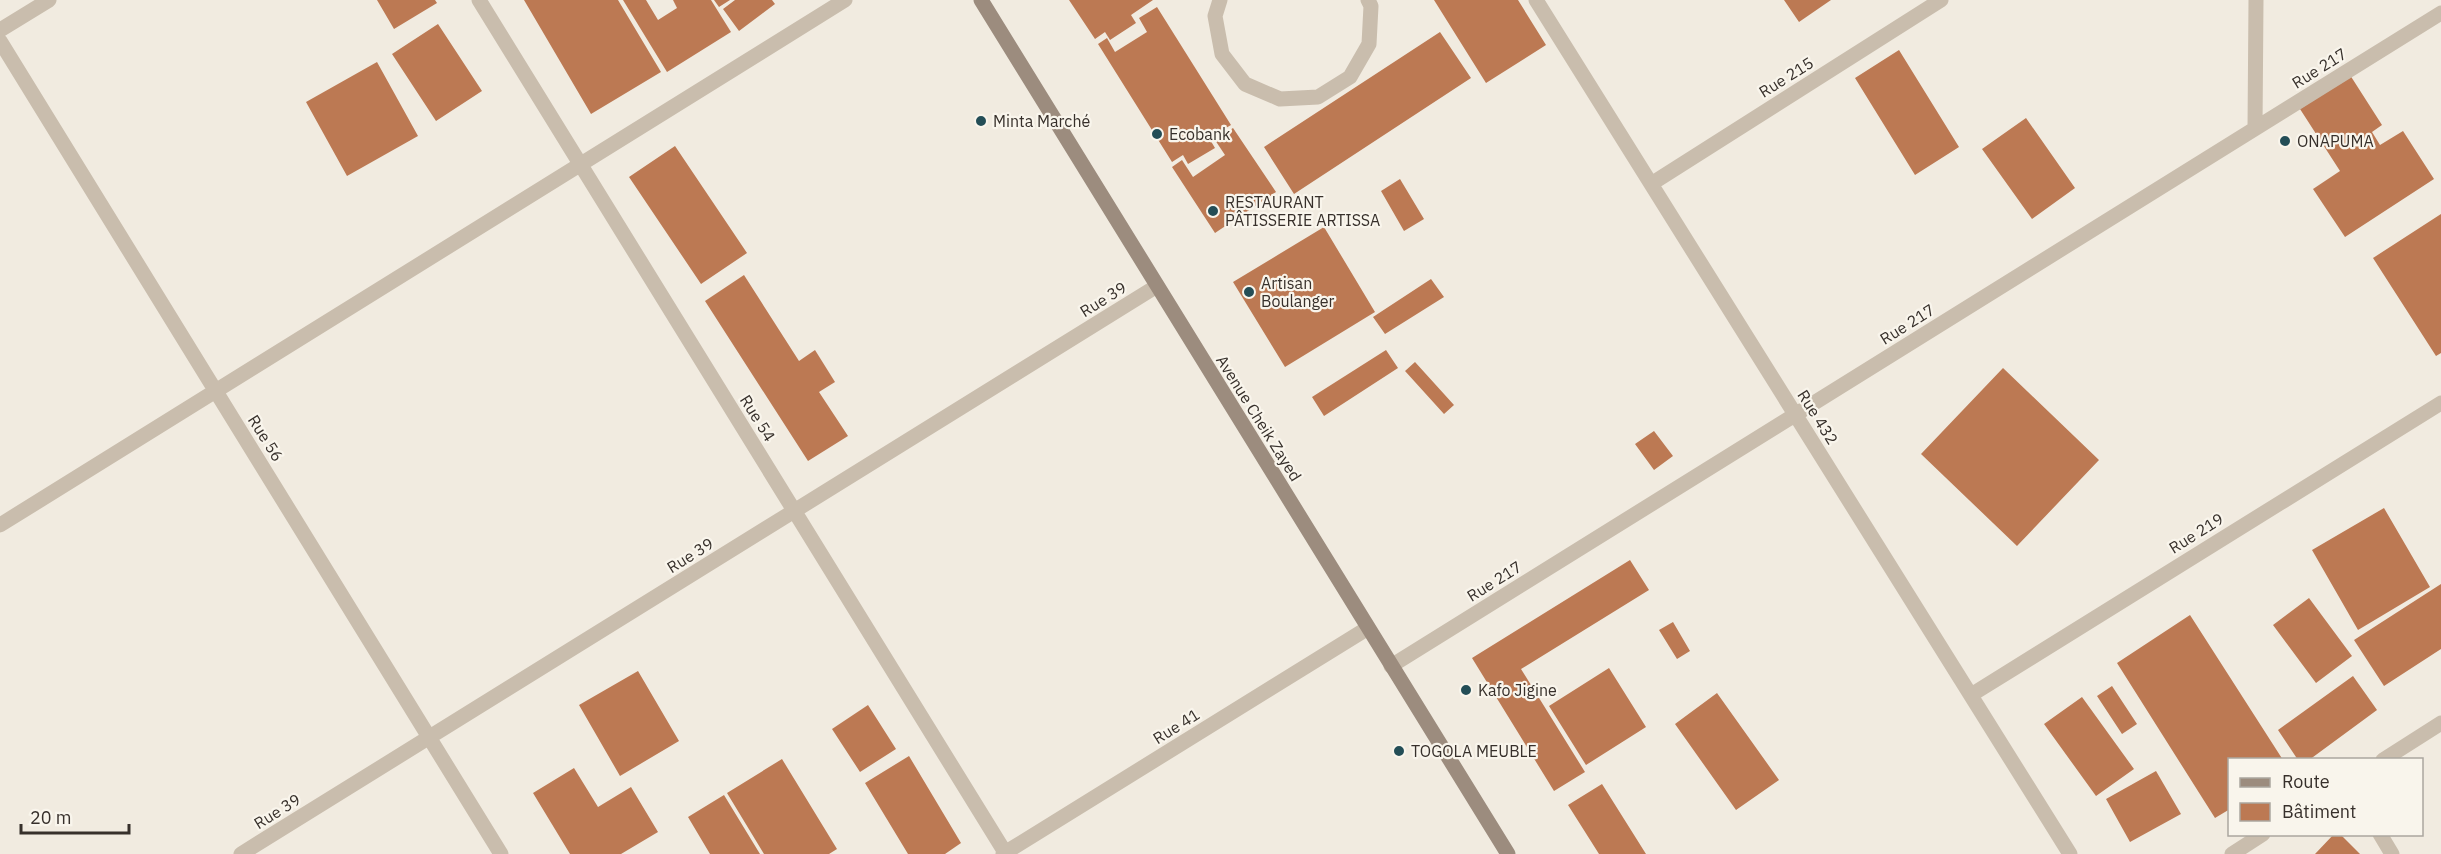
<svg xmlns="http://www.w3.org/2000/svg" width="2441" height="854" viewBox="0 0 2441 854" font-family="'IBM Plex Sans',sans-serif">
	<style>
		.building { fill: #bc7953 }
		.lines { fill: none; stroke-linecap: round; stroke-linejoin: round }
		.lane { stroke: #c9bdad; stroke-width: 15 }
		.street { stroke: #c9bdad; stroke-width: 15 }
		.secondary { stroke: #9c8c7e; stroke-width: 15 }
		.poi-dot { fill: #234d56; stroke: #f9f5ec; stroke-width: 2 }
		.labels { text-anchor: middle; stroke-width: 4.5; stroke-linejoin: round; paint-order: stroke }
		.street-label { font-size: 16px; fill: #37302b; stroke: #f9f5ec }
		.poi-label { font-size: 16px; fill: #37302b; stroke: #f9f5ec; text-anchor: start }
	</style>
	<rect width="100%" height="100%" fill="#f1ebe0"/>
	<path class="building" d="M377,0H435L437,3L394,29Z
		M524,0H618L661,72L591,114Z
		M623,0H646L658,20L677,8L673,0H711L731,32L667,72Z
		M714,0H730L719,7Z
		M735,0H772L775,4L739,31L723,9Z
		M1069,0H1153L1131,15L1136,23L1110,40L1105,32L1095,39Z
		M1434,0H1518L1546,45L1486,83Z
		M1784,0H1831L1799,22Z
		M1157,7L1231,125L1209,138L1215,148L1188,164L1183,155L1172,162L1098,44L1107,38L1115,52L1147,32L1139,18Z
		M438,24L482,91L436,121L392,54Z
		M1440,32L1471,78L1294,194L1264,147Z
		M1899,50L1959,147L1915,175L1855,78Z
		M377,62L418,136L347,176L306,102Z
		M2350,75L2382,125L2372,132L2380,145L2403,131L2434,179L2345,237L2313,189L2340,171L2300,109Z
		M2026,118L2075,188L2032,219L1982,149Z
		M1233,128L1276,192L1215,233L1172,167L1182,160L1193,177L1225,155L1215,140Z
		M675,146L747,253L701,284L629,177Z
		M1400,179L1424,219L1404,231L1381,191Z
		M2441,214V353L2436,356L2373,258Z
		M1324,227L1375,312L1285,367L1233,282Z
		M744,275L799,361L815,350L835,382L819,392L848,436L808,461L705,301Z
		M1431,279L1444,297L1385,334L1373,317Z
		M1386,350L1398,368L1324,416L1312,397Z
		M1415,362L1454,405L1444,414L1405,371Z
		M2003,368L2099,460L2017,546L1921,454Z
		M1654,431L1673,456L1654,470L1635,444Z
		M2384,508L2430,587L2358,630L2312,550Z
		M1630,560L1649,590L1521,669L1585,772L1554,791L1472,658Z
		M2441,584V649L2384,686L2354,640Z
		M2309,598L2352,656L2316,683L2273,625Z
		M2190,615L2283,760H2230V809L2215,818L2117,663Z
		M1673,622L1690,651L1677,659L1659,630Z
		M1609,668L1646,727L1586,765L1549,706Z
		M638,671L679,741L620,776L579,705Z
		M2353,676L2377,710L2309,760H2298L2278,730Z
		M2112,686L2137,724L2122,734L2097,696Z
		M1717,693L1779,780L1736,810L1675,724Z
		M2082,697L2134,769L2096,796L2044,724Z
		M868,705L896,749L860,772L832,729Z
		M909,756L961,843L945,854H908L865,783Z
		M782,759L837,849L829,854H764L727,793Z
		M574,768L598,807L631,787L658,832L621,854H570L533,793Z
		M2156,771L2181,814L2130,842L2106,799Z
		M1602,784L1646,854H1599L1568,805Z
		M724,795L760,854H710L688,817Z
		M2334,834H2340L2360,854H2315Z"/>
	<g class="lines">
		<path class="lane" d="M1220,0L1215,16L1222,54L1245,84L1280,99L1318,97L1350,77L1369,44L1371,6L1368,0"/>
		<path class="street" d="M479,0L1006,854
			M1536,0L2070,854
			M0,30L49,0
			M0,41L501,854
			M2255,129L2256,0
			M1651,184L1941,0
			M0,525L845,0
			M1391,666L2441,13
			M1971,695L2441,403
			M2383,760L2441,723
			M2380,834L2392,854
			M241,854L1157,286
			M1003,854L1368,628
			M2232,854L2263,834"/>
		<path class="secondary" d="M981,0L1508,854"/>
	</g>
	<g class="poi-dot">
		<circle cx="981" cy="121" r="6"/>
		<circle cx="1157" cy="134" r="6"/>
		<circle cx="2285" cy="141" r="6"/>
		<circle cx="1213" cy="211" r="6"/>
		<circle cx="1249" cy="292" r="6"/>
		<circle cx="1466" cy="690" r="6"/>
		<circle cx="1399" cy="751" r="6"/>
	</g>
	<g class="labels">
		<g class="street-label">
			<text transform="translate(2319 68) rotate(-32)" y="6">Rue 217</text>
			<text transform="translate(1786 77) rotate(-32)" y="6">Rue 215</text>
			<text transform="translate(1103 299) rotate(-32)" y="6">Rue 39</text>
			<text transform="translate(1907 324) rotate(-32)" y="6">Rue 217</text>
			<text transform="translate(1818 417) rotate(58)" y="6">Rue 432</text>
			<text transform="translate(758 418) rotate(58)" y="6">Rue 54</text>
			<text transform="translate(1259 418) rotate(58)" y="6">Avenue Cheik Zayed</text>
			<text transform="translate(266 438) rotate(58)" y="6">Rue 56</text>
			<text transform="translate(2196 533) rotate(-32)" y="6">Rue 219</text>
			<text transform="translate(690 555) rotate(-32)" y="6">Rue 39</text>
			<text transform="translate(1494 581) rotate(-32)" y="6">Rue 217</text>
			<text transform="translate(1176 726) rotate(-32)" y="6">Rue 41</text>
			<text transform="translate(277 811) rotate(-32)" y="6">Rue 39</text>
		</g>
		<g class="poi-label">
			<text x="993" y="127">Minta Marché</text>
			<text x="1169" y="140">Ecobank</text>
			<text x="2297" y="147">ONAPUMA</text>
			<text x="1225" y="208">RESTAURANT<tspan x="1225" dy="18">PÂTISSERIE ARTISSA</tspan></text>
			<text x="1261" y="289">Artisan<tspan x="1261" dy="18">Boulanger</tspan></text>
			<text x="1478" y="696">Kafo Jigine</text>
			<text x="1411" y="757">TOGOLA MEUBLE</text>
		</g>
	</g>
	<rect x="2228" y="758" width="195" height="78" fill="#f9f5ec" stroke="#aba69f" stroke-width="1.5"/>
	<rect x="2240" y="778" width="30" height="9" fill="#9c8c7e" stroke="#aba69f" stroke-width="1.5"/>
	<text x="2282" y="788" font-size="18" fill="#37302b">Route</text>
	<rect x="2240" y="803" width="30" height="18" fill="#bc7953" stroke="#aba69f" stroke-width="1.5"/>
	<text x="2282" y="818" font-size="18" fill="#37302b">Bâtiment</text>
	<path d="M21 824v9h108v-9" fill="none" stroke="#37302b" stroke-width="3"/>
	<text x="30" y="824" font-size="18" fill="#37302b" stroke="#f9f5ec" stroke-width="4.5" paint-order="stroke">20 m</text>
</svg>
